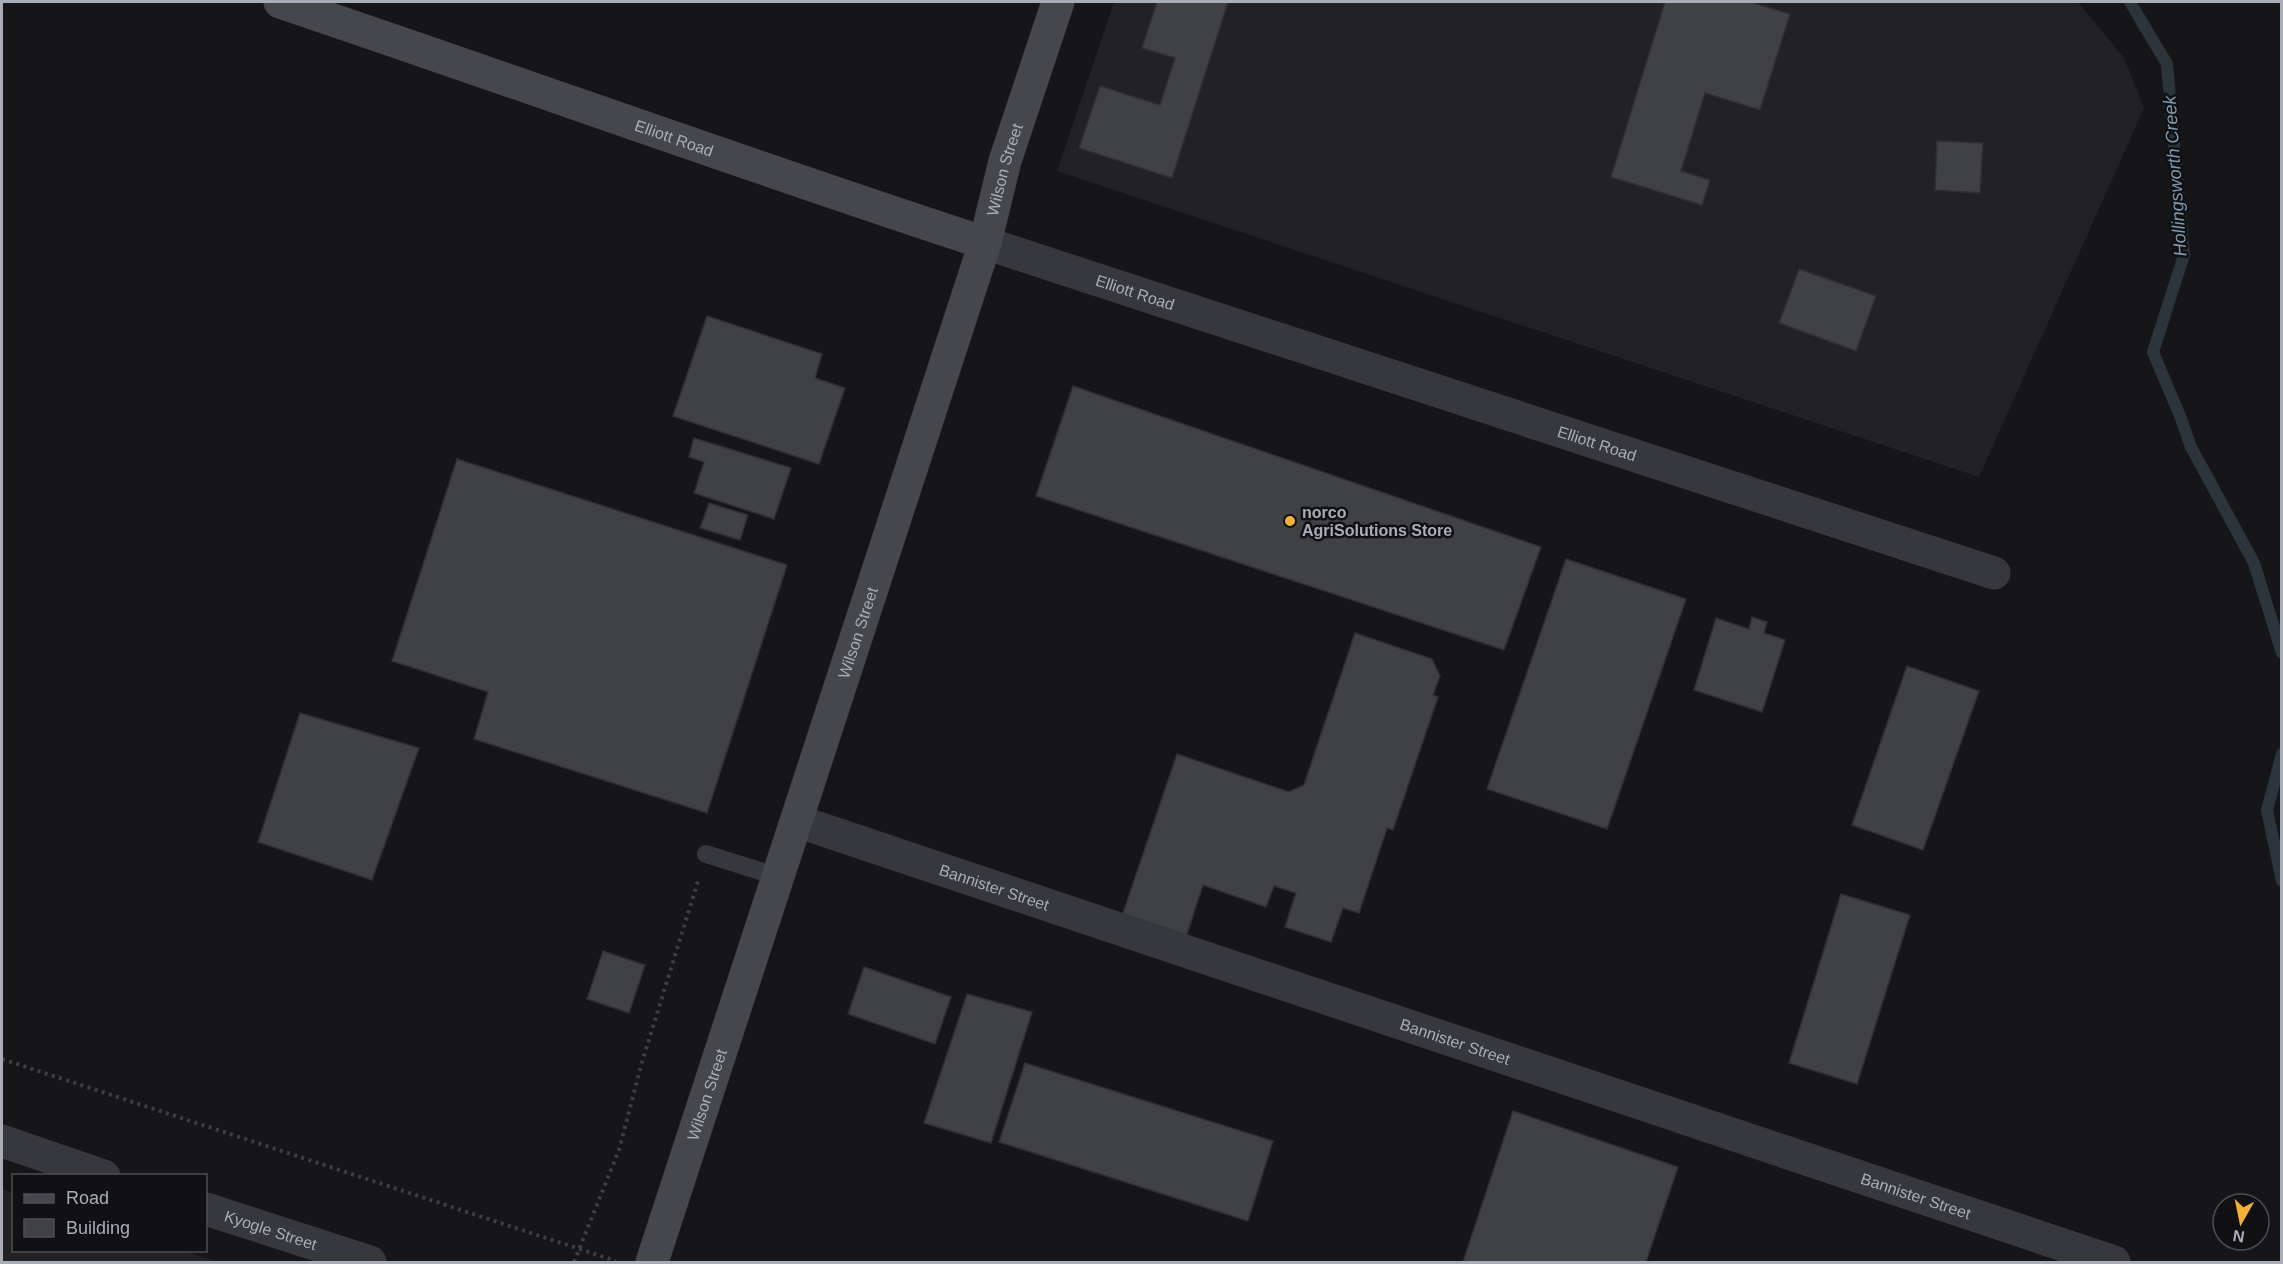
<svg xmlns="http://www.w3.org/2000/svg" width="2283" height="1264" viewBox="0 0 2283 1264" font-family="Arial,sans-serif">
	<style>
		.built { fill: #222225 }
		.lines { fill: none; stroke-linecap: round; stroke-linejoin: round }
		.stream { stroke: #2c353c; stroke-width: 12 }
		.building { fill: #404145; stroke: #303034; stroke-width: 1.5 }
		.path { stroke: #3d3f44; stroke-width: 4; stroke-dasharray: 3 4.5; stroke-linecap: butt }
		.lane { stroke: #37383d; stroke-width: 18 }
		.street { stroke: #37383d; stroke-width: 33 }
		.secondary { stroke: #45474d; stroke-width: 33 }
		.poi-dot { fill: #f2b134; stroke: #111113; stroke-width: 2 }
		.labels { text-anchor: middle; stroke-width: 5; stroke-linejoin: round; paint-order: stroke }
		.street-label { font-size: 16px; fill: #a8adb8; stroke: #111113 }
		.poi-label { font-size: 16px; font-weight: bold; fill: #a8adb8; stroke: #111113; text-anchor: start }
		.water-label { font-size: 18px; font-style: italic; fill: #7f9bb3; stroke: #111113 }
	</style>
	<rect width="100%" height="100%" fill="#161618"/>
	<path class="built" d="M1114,2H2078L2124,58L2144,108L1979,477L1057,171Z
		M2,1189L13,1193L14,1250L184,1251L219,1262H2Z"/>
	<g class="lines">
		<path class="stream" d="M2130,2L2167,64L2184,255L2153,352L2180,416L2191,447L2254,563L2282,653
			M2282,754L2267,810L2282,881"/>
	</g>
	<path class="building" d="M1157,2H1228L1172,178L1079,148L1100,86L1160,105L1175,58L1142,48Z
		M1665,2H1750L1790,14L1760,110L1705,93L1681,171L1710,180L1702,205L1611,177Z
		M1937,141L1983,143L1980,193L1935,190Z
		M1799,269L1876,296L1856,351L1779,323Z
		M707,316L822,354L815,378L845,388L819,464L673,416Z
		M1073,386L1541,547L1504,650L1036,496Z
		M694,438L791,468L774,519L694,493L704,462L689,457Z
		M457,459L787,565L707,813L474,739L488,692L392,661Z
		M709,503L748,515L740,540L700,528Z
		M1566,559L1686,599L1607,829L1487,789Z
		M1752,617L1767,622L1764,633L1785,640L1762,712L1694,690L1716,618L1749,629Z
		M1355,633L1432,659L1440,676L1433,695L1438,697L1393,830L1387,828L1359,913L1343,908L1331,942L1285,927L1296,893L1274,886L1266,907L1203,885L1186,937L1122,916L1177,754L1289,792L1304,785Z
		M1907,666L1979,691L1923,850L1852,825Z
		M300,713L419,748L372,880L258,842Z
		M1841,894L1910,915L1857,1084L1789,1063Z
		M603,951L645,965L629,1013L587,999Z
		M864,967L951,997L935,1044L848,1014Z
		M967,994L1032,1012L991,1143L924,1123Z
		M1025,1063L1273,1141L1248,1221L999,1142Z
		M1513,1111L1678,1167L1646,1262H1463Z"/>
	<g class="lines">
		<path class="path" d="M2,1059L616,1261
			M574,1262L619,1150L642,1062L698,881"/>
		<path class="lane" d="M706,854L779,877"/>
		<g class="street">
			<path id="s1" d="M985,243L1994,573"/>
			<path id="s2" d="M797,821L2114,1262"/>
			<path d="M2,1141L104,1176"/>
			<path id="s3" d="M206,1209L370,1262"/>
		</g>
		<g class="secondary">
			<path id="s4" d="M280,2C515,81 749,166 985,243"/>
			<path id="s5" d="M652,1262L985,243L1005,161L1058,2"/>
		</g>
	</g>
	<circle class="poi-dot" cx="1290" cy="521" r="6"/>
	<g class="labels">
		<g class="street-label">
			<text dy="6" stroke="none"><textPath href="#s4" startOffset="417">Elliott Road</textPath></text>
			<text dy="6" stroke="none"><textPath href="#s5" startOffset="1148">Wilson Street</textPath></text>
			<text dy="6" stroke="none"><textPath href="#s1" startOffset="158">Elliott Road</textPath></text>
			<text dy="6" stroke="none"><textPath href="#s1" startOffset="644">Elliott Road</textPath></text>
			<text dy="6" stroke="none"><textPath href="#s5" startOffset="662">Wilson Street</textPath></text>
			<text dy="6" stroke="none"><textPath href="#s2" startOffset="208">Bannister Street</textPath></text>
			<text dy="6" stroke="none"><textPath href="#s2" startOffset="694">Bannister Street</textPath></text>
			<text dy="6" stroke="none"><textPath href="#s5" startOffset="176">Wilson Street</textPath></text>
			<text dy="6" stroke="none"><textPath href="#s2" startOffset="1180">Bannister Street</textPath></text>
			<text dy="6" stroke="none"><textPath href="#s3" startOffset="68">Kyogle Street</textPath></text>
		</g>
		<g class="poi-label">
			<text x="1302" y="518">norco<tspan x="1302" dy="18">AgriSolutions Store</tspan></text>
		</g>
		<g class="water-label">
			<text transform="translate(2175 176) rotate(-94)" y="6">Hollingsworth Creek</text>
		</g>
	</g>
	<rect width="2283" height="1264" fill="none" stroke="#a8adb8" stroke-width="6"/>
	<rect x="12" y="1174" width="195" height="78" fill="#111113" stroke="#4d4f55" stroke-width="1.5"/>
	<rect x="24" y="1194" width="30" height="9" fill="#45474d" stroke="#4d4f55" stroke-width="1.5"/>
	<text x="66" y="1204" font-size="18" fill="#a8adb8">Road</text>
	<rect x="24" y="1219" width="30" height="18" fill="#404145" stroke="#4d4f55" stroke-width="1.5"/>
	<text x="66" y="1234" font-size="18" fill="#a8adb8">Building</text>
	<g transform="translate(2241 1222) rotate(189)"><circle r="28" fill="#111113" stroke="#4d4f55" stroke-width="1.5"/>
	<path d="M0-4.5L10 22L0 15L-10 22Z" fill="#f2b134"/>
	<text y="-9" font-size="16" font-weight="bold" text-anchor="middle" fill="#a8adb8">N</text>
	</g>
</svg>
